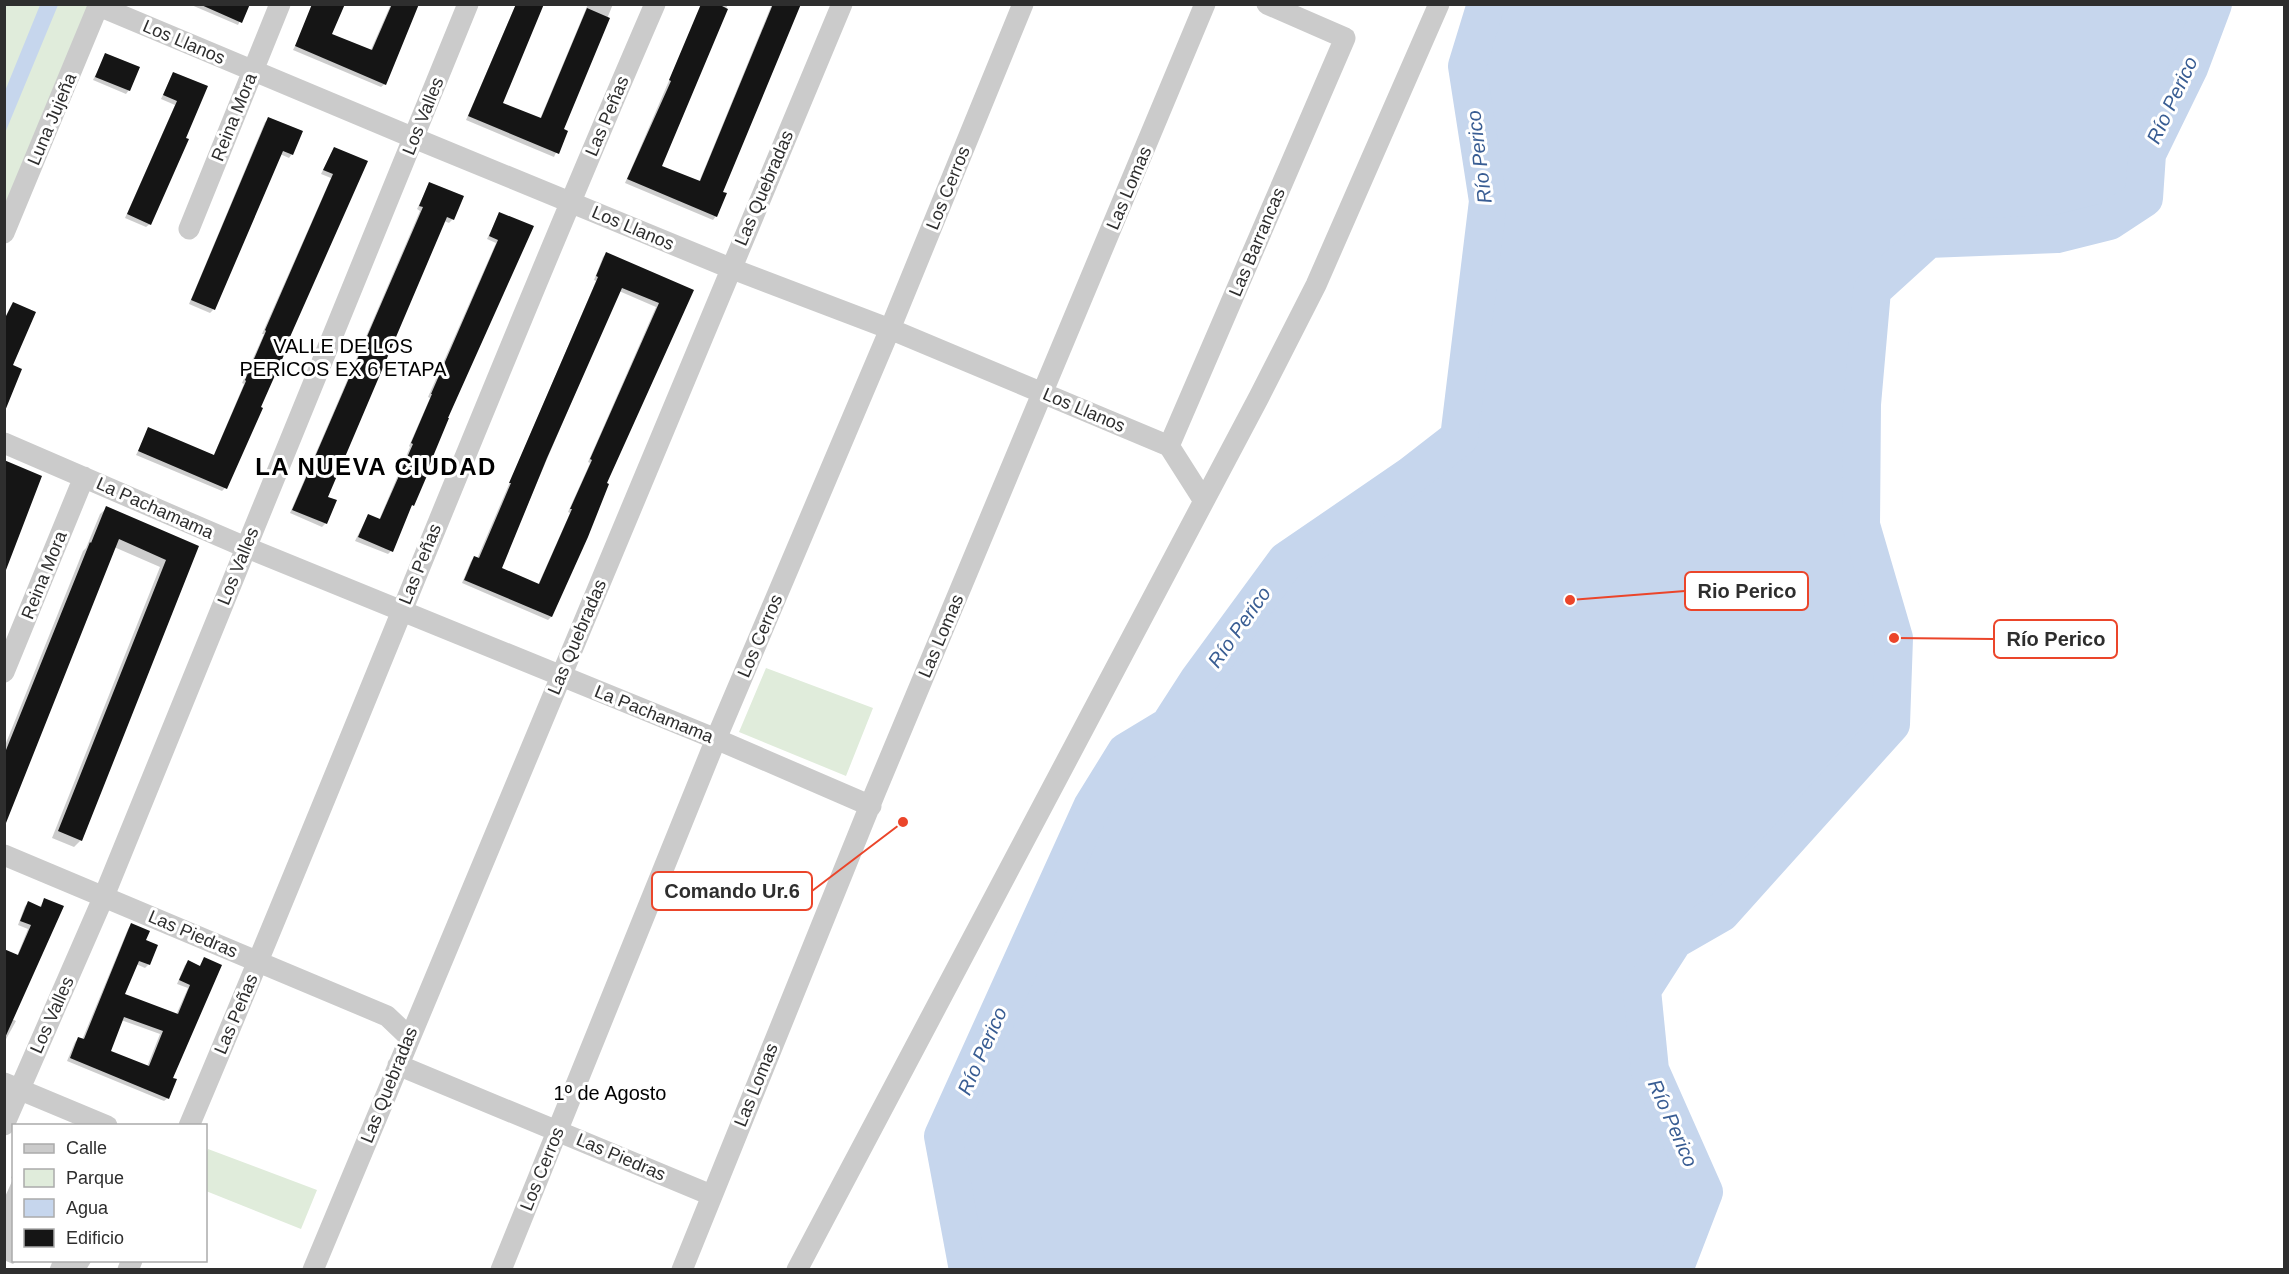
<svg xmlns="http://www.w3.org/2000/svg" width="2289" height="1274" viewBox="0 0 2289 1274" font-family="Arial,sans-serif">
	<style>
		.green { fill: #e0ecdb }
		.water { fill: #c6d6ed }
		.shadow { fill: #0003; fill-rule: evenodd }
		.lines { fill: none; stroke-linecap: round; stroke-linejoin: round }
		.river { stroke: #c6d6ed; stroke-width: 38 }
		.building { fill: #151515; fill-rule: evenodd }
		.minor { stroke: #cbcbcb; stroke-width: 21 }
		.labels { text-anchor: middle; stroke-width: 6; stroke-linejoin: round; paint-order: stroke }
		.street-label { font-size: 18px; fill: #2e2e2e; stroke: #fff }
		.water-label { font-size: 20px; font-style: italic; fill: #395d93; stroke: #fff }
		.neighbourhood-label { font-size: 20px; fill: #000; stroke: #fff }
		.district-label { font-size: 24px; font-weight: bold; letter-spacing: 1.5px; fill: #000; stroke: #fff }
		.leader { fill: none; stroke: #eb452a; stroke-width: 2 }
		.callout-dot { fill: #eb452a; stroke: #fff; stroke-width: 2 }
		.callout { fill: #fff; stroke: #eb452a; stroke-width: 2 }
		.callout-label { font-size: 20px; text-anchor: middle; font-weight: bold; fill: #2e2e2e }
	</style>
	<rect width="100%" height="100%" fill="#fff"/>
	<path class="green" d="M5,5H88L5,206Z
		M766,668L873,708L846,776L739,732Z
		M208,1149L317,1190L301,1229L206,1191V1155Z"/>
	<path class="water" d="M40,5H58L5,133V91Z
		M1486,5H2213L2189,68L2147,154L2144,198L2109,221L2057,234L1928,239L1872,290L1862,404L1861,525L1894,638L1891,724L1721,913L1674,940L1642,990L1650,1070L1704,1192L1674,1269H968L943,1136L1092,807L1126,752L1169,726L1198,681L1286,561L1410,476L1459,438L1488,201L1467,66Z"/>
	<path class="shadow" d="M189,4H248L238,25Z
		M391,4H418L385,84L381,87L293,50L306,24L370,52Z
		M516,4L501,104L540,119L588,4H613L562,130L566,131L554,157L466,120Z
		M702,4H728L660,166L699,182L772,4H799L721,192L716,216L713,220L625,183Z
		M106,54L129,90L126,94L93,80Z
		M173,73L206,87L150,224L146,227L125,218L175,105L161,99Z
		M269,119L292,154L289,158L280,154L213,310L210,313L189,304L265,122Z
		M334,148L366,162L280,355L225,488L222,491L136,455L149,429L213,457L244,384L242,383L264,334H262L331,178L321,174Z
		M429,184L453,219L449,223L444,221L326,497V523L322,527L290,513L420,211L417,209Z
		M499,214L532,227L446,418L412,505L408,509L391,551L388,554L355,541L368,515L379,520L410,447L409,446L430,398L428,397L496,243L487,239Z
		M606,254L692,290L605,484L607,485L551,617L548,620L462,583L471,561L474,558L477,559L596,281L594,280L603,257ZM619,291L656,307L588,462L590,463L568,512L570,513L538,585L500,569Z
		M107,508L197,546L81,840L74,847L52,838L160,567L114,547L9,811L4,815V748L83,551L86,548L100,514Z
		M45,899L12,1019L16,1021L5,1041L4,951L17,956L28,929L18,925L25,906L29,903L39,908Z
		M131,925L144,941L149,964L145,968L136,964L123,995L176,1015L188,988L177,984L185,965L188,962L199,967L204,959L168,1098L164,1101L67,1061L75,1042L78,1039L82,1040L128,929ZM121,1020L160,1034L147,1067L109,1052Z
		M14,1171V1260H17L13,1264L6,1261L4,1263V1199L13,1179L11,1178Z
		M53,1260H92L86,1270H49Z"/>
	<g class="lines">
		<path class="river" d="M968,1270L943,1136L1092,807L1126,752L1169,726L1198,681L1286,561L1410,476L1459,438L1488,201L1467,66L1486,4
			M1674,1270L1704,1192L1650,1070L1642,990L1674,940L1721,913L1891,724L1894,638L1861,525L1862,404L1872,290L1928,239L2057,234L2109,221L2144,198L2147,154L2189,68L2213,4"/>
	</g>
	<path class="building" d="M199,4H250L242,23Z
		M312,4H345L332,34L372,50L392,4H419L386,85L295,46Z
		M516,4H544L503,103L541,118L587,8L610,18L564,129L568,131L559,154L468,116Z
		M701,4H718L728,9L662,166L700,181L773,4H801L723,192L727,193L717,217L627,179L671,81L669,80Z
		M105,53L140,67L130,91L95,77Z
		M173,72L208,86L186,138L189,139L151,225L127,214L177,101L163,95Z
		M268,117L303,131L293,155L283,151L215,310L191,300Z
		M334,147L368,161L282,355H284L261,407L263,408L227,489L138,451L148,427L214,455L246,381L245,380L266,331L265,330L333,174L323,170Z
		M429,182L464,196L454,220L447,217L328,497L337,500L327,524L292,510L423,207L419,206Z
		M499,212L534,226L448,418H449L427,471H429L414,506L412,505L393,552L358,537L368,514L380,519L413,444L411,443L432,394H431L498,240L489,236Z
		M606,252L694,290L607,483L609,484L588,537L552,617L464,580L474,556L479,558L511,483H509L598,277L596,276ZM622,288L659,303L590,459L592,460L570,509H572L539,584L502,568L547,458Z
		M13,302L36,312L13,365L22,369L5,411L4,320Z
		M4,460L42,476L6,570H4Z
		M106,506L199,546L82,841L58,831L166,560L119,539L6,823L4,755L90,542L91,543Z
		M44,898L64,906L4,1040V949L18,955L31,925L20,921L28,901L41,907Z
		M131,923L150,931L146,940L158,945L150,965L139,961L125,994L178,1014L190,985L179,980L188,960L200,966L204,957L222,965L173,1078L177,1079L169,1099L70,1058L78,1037L84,1039ZM124,1017L163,1031L149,1066L111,1051Z"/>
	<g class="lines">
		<path class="minor" d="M99,6L414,138L730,268L890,329L1169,446
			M189,229L280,4
			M4,233L99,4
			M4,443L245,547L716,739L871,806
			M1169,446L1345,38L1267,4
			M1169,446L1204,501
			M4,672L84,477
			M4,855L387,1016L409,1037
			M398,1065L711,1195
			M4,1083L107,1126
			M4,1125L104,896L468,4
			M189,1126C347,753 494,376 655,4
			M128,1270L132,1260
			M313,1270L842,4
			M501,1270L716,739L890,329L1023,4
			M682,1270L875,793L1205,4
			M797,1270L1259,397L1316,285L1439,4"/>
	</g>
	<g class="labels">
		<g class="street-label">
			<text transform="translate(184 42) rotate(23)" y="6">Los Llanos</text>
			<text transform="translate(423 116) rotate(-68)" y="6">Los Valles</text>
			<text transform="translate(607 116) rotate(-67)" y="6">Las Peñas</text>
			<text transform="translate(234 117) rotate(-68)" y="6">Reina Mora</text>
			<text transform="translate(52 119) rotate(-67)" y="6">Luna Jujeña</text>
			<text transform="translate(764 188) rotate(-67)" y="6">Las Quebradas</text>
			<text transform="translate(948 188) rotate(-68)" y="6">Los Cerros</text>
			<text transform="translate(1129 188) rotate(-67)" y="6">Las Lomas</text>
			<text transform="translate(633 228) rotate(23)" y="6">Los Llanos</text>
			<text transform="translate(1257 242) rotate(-67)" y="6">Las Barrancas</text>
			<text transform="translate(1084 410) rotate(23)" y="6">Los Llanos</text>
			<text transform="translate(155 508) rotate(24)" y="6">La Pachamama</text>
			<text transform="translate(420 564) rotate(-68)" y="6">Las Peñas</text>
			<text transform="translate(238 566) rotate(-68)" y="6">Los Valles</text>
			<text transform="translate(44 575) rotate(-68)" y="6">Reina Mora</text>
			<text transform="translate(760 636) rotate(-67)" y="6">Los Cerros</text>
			<text transform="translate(941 636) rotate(-67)" y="6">Las Lomas</text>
			<text transform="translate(577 637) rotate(-67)" y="6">Las Quebradas</text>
			<text transform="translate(654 714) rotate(22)" y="6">La Pachamama</text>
			<text transform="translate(193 934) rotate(23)" y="6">Las Piedras</text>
			<text transform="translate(236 1014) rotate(-67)" y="6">Las Peñas</text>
			<text transform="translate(52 1015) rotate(-66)" y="6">Los Valles</text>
			<text transform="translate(389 1085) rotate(-68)" y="6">Las Quebradas</text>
			<text transform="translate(756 1085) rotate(-68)" y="6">Las Lomas</text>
			<text transform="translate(621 1157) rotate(23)" y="6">Las Piedras</text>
			<text transform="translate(542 1169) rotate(-68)" y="6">Los Cerros</text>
		</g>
		<g class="water-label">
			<text transform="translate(2172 100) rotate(-65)" y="7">Río Perico</text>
			<text transform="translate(1479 157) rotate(-97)" y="7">Río Perico</text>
			<text transform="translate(1239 627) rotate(-55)" y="7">Río Perico</text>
			<text transform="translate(982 1051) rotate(-66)" y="7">Río Perico</text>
			<text transform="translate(1673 1123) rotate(66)" y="7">Río Perico</text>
		</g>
		<g class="neighbourhood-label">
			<text x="343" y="353">VALLE DE LOS<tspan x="343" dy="23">PERICOS EX 6 ETAPA</tspan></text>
			<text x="610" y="1100">1º de Agosto</text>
		</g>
		<g class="district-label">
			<text x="376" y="475">LA NUEVA CIUDAD</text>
		</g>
	</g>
	<path class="leader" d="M1570 600L1685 591M1894 638L1994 639M903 822L812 891"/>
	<g class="callout-dot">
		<circle cx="1570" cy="600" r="6"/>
		<circle cx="1894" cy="638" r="6"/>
		<circle cx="903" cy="822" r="6"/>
	</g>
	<g class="callout">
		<rect x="1685" y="572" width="123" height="38" rx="6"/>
		<rect x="1994" y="620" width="123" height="38" rx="6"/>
		<rect x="652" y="872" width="160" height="38" rx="6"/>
	</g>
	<g class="callout-label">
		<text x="1747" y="598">Rio Perico</text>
		<text x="2056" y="646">Río Perico</text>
		<text x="732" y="898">Comando Ur.6</text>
	</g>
	<rect width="2289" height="1274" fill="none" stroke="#2e2e2e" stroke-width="12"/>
	<rect x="12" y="1124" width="195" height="138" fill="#ffffff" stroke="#ababab" stroke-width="1.5"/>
	<rect x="24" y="1144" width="30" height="9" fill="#cbcbcb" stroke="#ababab" stroke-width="1.5"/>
	<text x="66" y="1154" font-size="18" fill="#2e2e2e">Calle</text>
	<rect x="24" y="1169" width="30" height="18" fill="#e0ecdb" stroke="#ababab" stroke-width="1.5"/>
	<text x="66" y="1184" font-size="18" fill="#2e2e2e">Parque</text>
	<rect x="24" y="1199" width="30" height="18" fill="#c6d6ed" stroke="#ababab" stroke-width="1.5"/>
	<text x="66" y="1214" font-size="18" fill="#2e2e2e">Agua</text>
	<rect x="24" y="1229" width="30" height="18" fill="#151515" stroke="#ababab" stroke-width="1.5"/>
	<text x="66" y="1244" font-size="18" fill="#2e2e2e">Edificio</text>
</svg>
